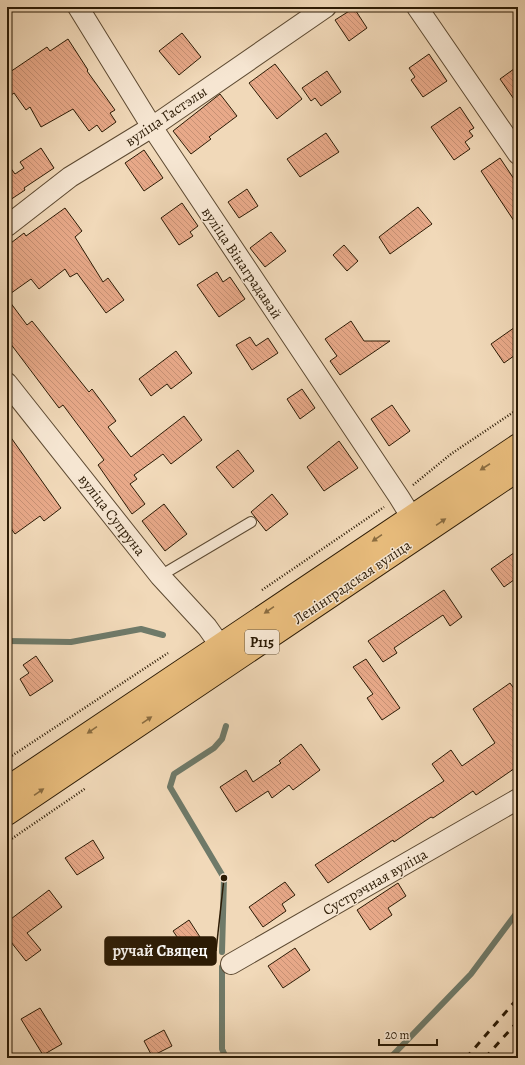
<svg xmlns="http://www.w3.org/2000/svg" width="525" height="1065" viewBox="0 0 525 1065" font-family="Alegreya,serif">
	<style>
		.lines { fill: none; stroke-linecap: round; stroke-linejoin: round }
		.stream { stroke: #6f7a69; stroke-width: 6 }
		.building { fill: url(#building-back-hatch); stroke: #2c1b05 }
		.lane-casing { stroke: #5d4a32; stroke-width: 12 }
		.street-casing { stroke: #5d4a32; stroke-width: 22 }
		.primary-casing { stroke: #2c1b05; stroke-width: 24 }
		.path { stroke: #2c1b05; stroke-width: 2.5; stroke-dasharray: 1 2; stroke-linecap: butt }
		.lane { stroke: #f6e6d2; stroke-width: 10 }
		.street { stroke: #f6e6d2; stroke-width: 20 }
		.primary { stroke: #e8bc7c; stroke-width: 22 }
		.rail { stroke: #2c1b05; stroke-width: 3; stroke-dasharray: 7 7; stroke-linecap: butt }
		.oneway { fill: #8a6c40 }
		.labels { text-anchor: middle; stroke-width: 3; stroke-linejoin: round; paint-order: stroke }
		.shield { fill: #f6e6d2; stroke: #695842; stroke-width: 1 }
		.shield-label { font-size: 14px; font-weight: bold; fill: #2c1b05 }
		.street-label { font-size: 15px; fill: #2c1b05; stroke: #f6e6d2 }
		.leader { fill: none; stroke: #2c1b05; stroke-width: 1.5 }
		.callout-dot { fill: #2c1b05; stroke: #f6e6d2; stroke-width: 1.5 }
		.callout { fill: #2c1b05; stroke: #2c1b05; stroke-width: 1.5 }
		.callout-label { font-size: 16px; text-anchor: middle; font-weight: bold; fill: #fff }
	</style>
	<defs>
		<pattern id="building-back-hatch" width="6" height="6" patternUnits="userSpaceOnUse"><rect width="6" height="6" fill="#e8a989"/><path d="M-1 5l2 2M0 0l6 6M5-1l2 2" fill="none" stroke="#c79175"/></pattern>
	</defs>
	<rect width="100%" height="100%" fill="#f1d9b9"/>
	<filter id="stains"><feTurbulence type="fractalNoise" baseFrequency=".005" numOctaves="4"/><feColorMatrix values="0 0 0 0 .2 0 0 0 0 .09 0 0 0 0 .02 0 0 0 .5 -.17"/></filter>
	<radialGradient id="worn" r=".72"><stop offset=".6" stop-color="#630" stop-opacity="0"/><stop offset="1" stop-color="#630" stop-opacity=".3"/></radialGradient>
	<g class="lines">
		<path class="stream" d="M7,641L71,642L141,629L163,635
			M222,952L224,878L170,787L174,774L214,748L222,739L226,726
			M222,967V1049L226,1058
			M390,1058L471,974L518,911"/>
	</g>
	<path class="building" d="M354,8L367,28L349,41L335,20Z
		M182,33L201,57L179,75L159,51Z
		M68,39L88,70L87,71L115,110L110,113L116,122L102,132L97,125L89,131L73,109L41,127L30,107L26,110L14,93L7,98V74L47,47L50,51Z
		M429,54L447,81L423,97L411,80L415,77L409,68Z
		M275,64L302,99L277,119L249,83Z
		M518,66V105L500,79Z
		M327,71L341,92L321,106L315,98L311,101L302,88Z
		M220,94L237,116L209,137L211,139L191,154L173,131Z
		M460,107L474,128L469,131L473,136L465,142L470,149L454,160L431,127Z
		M326,133L339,152L300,177L287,159Z
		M41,148L54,168L24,188L25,190L7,202V163L15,174L24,168L20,162Z
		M144,150L163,178L144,191L125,163Z
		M500,158L518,185V227L481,171Z
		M247,189L258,206L239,218L228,202Z
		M182,203L198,226L190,232L193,236L179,245L161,218Z
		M418,207L432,224L390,254L379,237Z
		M65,208L82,231L75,237L103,282L108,278L124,300L106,313L77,273L70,277L65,269L39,289L31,279L7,296V246L24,233L26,236Z
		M271,232L286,251L265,267L250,248Z
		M344,245L358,261L347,271L333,255Z
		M217,272L223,282L230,277L245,299L219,317L197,285Z
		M7,298L27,325L32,321L89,392L92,389L116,421L108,427L131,457L184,416L202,440L171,464L163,454L134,475L137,479L130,484L145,504L132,514L98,465L104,460L63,405L59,408L7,339Z
		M351,321L364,341H390L340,375L330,361L337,356L325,339Z
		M518,325V353L504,363L491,344Z
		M250,337L256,346L268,338L278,353L252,370L236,345Z
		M176,351L192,373L171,389L167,384L151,396L139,379Z
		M302,389L315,408L300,419L287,399Z
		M392,405L410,431L389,446L371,419Z
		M7,432L61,508L44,521L40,516L15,534L7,523Z
		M339,441L358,468L324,491L307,467Z
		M238,450L254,471L233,488L216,467Z
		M272,494L288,514L266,531L251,512Z
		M164,504L187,534L165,551L142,521Z
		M518,550V577L504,587L491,569Z
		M444,590L462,617L450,626L443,615L394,648L397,653L383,662L368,641Z
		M36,656L53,681L30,696L20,679L29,673L23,665Z
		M366,659L400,708L382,720L367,698L373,694L353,667Z
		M510,683L518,694V766L476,795L473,791L433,818L431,817L394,842L393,840L328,883L315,865L444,781L432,764L451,750L462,766L495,743L473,709Z
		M301,744L320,770L293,790L289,785L272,798L268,791L236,812L220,787L246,770L253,782L281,763L279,761Z
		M93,840L104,858L77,875L65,858Z
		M285,882L295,895L282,904L286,911L263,927L249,907Z
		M398,883L406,896L388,908L392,915L370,930L357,910Z
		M49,890L62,907L27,933L41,950L26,961L7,937V922Z
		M189,920L200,937L184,947L173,931Z
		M295,948L310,970L283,988L268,966Z
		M40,1008L62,1044L43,1055L21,1019Z
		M164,1030L172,1046L152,1056L144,1041Z"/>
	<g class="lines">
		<g class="lane-casing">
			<path id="lane" d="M160,576L251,522"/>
		</g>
		<g class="street-casing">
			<path id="street" d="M78,7L152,127L399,497L420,531
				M417,7L518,154
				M7,226L70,177L152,127L326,7
				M7,383L160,576L207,627L229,658
				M231,964L518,799"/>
		</g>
		<g class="primary-casing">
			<path id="primary" d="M7,788L518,445
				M7,814L518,470"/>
		</g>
		<path class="path" d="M413,485L451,454L518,409
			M262,590L384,507
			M7,759L168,653
			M7,842L86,788"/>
		<use href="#lane" class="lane"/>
		<use href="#street" class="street"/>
		<use href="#primary" class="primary"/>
		<path class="rail" d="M466,1058L518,998
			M485,1058L518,1021
			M511,1058L518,1050"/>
	</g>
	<defs><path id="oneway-solid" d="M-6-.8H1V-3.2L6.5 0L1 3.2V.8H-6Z"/></defs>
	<g class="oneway">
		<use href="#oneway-solid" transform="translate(485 467) rotate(147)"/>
		<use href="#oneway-solid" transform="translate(441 522) rotate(-34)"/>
		<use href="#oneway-solid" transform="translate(377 538) rotate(146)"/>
		<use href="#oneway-solid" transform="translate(269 610) rotate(146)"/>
		<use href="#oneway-solid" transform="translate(147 720) rotate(-34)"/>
		<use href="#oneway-solid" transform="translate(92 730) rotate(146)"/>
		<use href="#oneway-solid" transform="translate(39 792) rotate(-34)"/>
	</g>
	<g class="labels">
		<rect class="shield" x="245" y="630" width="34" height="24" rx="3"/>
		<g class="shield-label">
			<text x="262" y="647">Р115</text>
		</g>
		<g class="street-label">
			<text transform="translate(166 116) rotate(-34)" y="5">вуліца Гастэлы</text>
			<text transform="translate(242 263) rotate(56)" y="5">вуліца Вінаградавай</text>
			<text transform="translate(112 515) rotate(52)" y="5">вуліца Супруна</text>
			<text transform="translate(352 582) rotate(-34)" y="5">Ленінградская вуліца</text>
			<text transform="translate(375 882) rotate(-30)" y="5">Сустрэчная вуліца</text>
		</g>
	</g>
	<path class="leader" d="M224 878L216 951"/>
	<circle class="callout-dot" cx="224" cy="878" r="4"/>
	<rect class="callout" x="105" y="937" width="111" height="28" rx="4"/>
	<g class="callout-label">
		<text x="160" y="956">ручай Свяцец</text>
	</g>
	<rect width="525" height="1065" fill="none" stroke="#f1d9b9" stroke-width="24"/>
	<rect x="8" y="8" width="509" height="1049" fill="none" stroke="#2c1b05" stroke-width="2"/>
	<rect x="12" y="12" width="501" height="1041" fill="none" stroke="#2c1b05"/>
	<path d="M379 1039v6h58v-6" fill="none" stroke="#2c1b05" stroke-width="2"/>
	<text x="385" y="1039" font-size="12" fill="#2c1b05" stroke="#f6e6d2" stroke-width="3" paint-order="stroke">20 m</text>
	<rect width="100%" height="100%" filter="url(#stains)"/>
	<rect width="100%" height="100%" fill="url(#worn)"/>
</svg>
